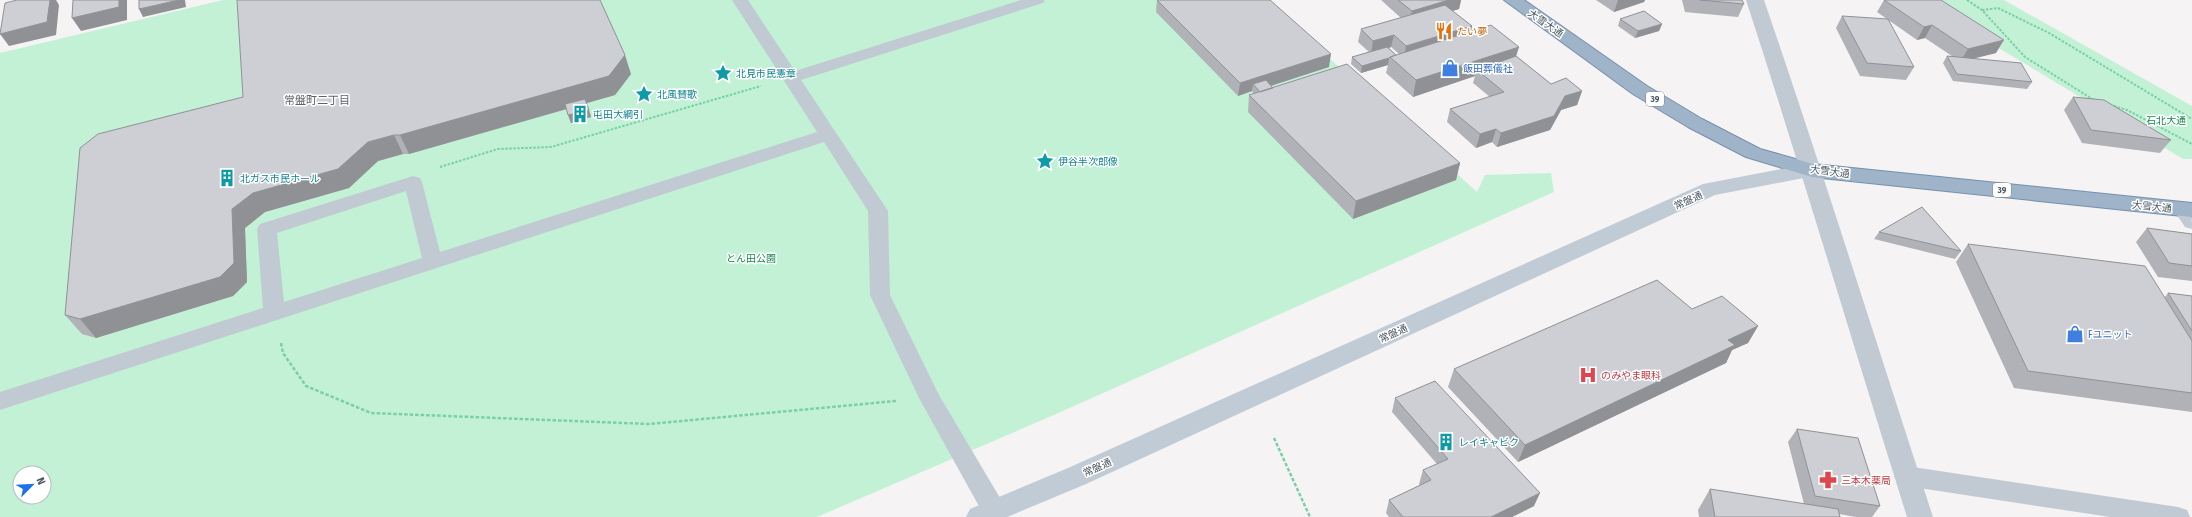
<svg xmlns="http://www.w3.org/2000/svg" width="2192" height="517" viewBox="0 0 2192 517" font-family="'Fira Sans Condensed','Noto Sans JP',sans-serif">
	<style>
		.green { fill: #c3f1d5; fill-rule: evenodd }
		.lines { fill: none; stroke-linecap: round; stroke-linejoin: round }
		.trunk-casing { stroke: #7690ad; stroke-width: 2 }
		.path-far1 { stroke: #7ad0a6; stroke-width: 2; stroke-dasharray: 2.5 1.5; stroke-linecap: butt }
		.path { stroke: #7ad0a6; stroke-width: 2.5; stroke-dasharray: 3.5 2; stroke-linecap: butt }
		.service { fill: #c1cad2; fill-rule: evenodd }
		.minor { fill: #c1cad2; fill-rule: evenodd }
		.secondary { fill: #c1cbd6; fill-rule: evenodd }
		.trunk { fill: #9fb4c9; fill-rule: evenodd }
		.wall { fill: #b0b2b7; fill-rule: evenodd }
		.shaded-wall { fill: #909195 }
		.building { fill: #cdcfd5; stroke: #909195 }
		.labels { text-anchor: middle; stroke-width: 3; stroke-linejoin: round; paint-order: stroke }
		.shield { fill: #fff; stroke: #808990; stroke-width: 1 }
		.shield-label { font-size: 9px; font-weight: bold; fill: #4a5661 }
		.street-label { font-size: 10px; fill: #4a5661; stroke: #fff }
		.food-label { font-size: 10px; fill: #c56008; stroke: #fff; text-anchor: start }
		.shop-label { font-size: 10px; fill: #366cbe; stroke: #fff; text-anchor: start }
		.culture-label { font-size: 10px; fill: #0d838f; stroke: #fff; text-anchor: start }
		.park-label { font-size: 10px; fill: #17864f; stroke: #fff }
		.health-label { font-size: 10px; fill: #be3a42; stroke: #fff; text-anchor: start }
		.neighbourhood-label { font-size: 11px; fill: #5f6368; stroke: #fff }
	</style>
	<rect width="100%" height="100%" fill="#f5f3f3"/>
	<path class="green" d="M223,0H1265L1477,192L1485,175L1551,173L1554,192L1056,414L817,517H0V53ZM20,473H44V497H20Z
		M1919,0H2004L2192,106V159H2183Z"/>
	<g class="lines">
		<g class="trunk-casing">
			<path id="trunk" d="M1504,0H1524L1647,86L1702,119L1760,149L1813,164L2192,203V217L1812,177L1746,157L1688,127L1633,94Z"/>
		</g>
		<path class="path-far1" d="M1967,0L1982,10L2025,57L2094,100
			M1982,10L1998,8L2049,33L2192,119
			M2114,106L2127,110L2192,144
			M440,167L498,149L551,147L761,86"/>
		<path class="path" d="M281,343L283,353L306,386L371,413L649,424L896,401
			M1274,438L1310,517"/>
		<path class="service" d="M732,0H748L795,71L1021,0H1045L1043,3L801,80L888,211L890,295L939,395L1003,503L1006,510L1003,517H985L919,398L870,295L868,211L824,142L0,410V392L263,308L257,229L260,224L413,176L420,178L422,182L440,252L817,132ZM406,191L422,258L284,302L277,233Z
			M2183,203C2192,206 2192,217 2192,229L2185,227L2173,209L2176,204Z
			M1906,466L2178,507L2187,510L2190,517H2110L1906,486L1898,483L1894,476L1898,469Z"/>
		<path class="minor" d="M1746,0H1764C1823,172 1877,345 1933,517H1907C1853,345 1802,172 1746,0Z"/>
		<path class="secondary" d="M1812,163L1819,165L1822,170L1819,175L1715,195L1086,484L1007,517H966L970,509L1068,468L1703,184Z"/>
		<use href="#trunk" class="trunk"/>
	</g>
	<path class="wall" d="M1157,0H1270L1329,67L1271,86L1273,88L1460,163L1456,180L1353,219L1248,112L1249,95L1254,94L1252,91L1238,96L1156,12Z
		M1381,0H1461L1459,9L1452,11L1472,26L1471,32L1516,56L1551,84L1582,91L1577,105L1561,110L1550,130L1497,147L1492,142L1476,148L1447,122L1450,109L1490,97L1473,83L1475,76L1413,97L1386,73L1388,65L1361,73L1351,64L1352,57L1369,52L1358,42L1361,29L1401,18ZM1391,47L1399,54L1396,55L1389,48Z
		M1596,0H1645L1644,2L1614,12Z
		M1682,0H1742L1744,4L1738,17L1685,12Z
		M1884,0L1996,53L1974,58L2032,82L2027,89L1953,81L1943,63L1947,56H1952L1925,38L1917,40L1877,12Z
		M1842,16L1914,67L1906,80L1860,76L1836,28Z
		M1620,19L1662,24L1659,31L1635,38L1618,26Z
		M631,74L615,95L586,103L591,117L571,123L567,109L409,154H403L378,161L349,188L265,212L245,228L247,282L233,296L96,338L82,334L65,315L243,97Z
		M2073,97L2171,140L2160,153L2082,143L2064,110Z
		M2147,228L2192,234V281L2158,277L2136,242Z
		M1879,232L1961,251L1955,259L1874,239Z
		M1968,244L2165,297L2168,293L2192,296V412L2014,388L1956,262Z
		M1692,309L1758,326L1748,343L1732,350L1726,363L1518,462L1448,387L1454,369Z
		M1395,398L1534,506L1512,517H1389L1386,513L1389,500L1420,485L1419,484L1423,470L1437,464L1392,412Z
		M1797,429L1880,506L1872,517H1856L1839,514L1840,517H1699L1698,510L1710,489L1804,504L1788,442Z"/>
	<path class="shaded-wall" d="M50,0H56L59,5L56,35L9,46L0,34Z
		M119,0H127V20L81,31L72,18Z
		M179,0H185L186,7L143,17L139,9Z
		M1449,0H1461L1459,9L1409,24L1412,11Z
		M1618,0H1645L1644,2L1614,12Z
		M1662,24L1659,31L1635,38L1638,31Z
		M1932,25L1925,38L1917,40L1924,27Z
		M1472,26L1469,39L1404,58L1406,46Z
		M1394,35L1391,47L1371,54L1373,41Z
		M2004,40L1996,53L1960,62L1968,49Z
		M1519,47L1514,63L1477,70L1475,76L1413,97L1416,80Z
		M1331,54L1329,67L1258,90L1253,84L1252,91L1238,96L1240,83Z
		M625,55L631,74L615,95L409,154L400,135Z
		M1389,58L1388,65L1361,73L1362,66Z
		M1582,91L1577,105L1561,110L1550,130L1497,147L1501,133L1565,96Z
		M589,110L591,117L571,123L568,115Z
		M1496,129L1492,142L1476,148L1480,134Z
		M394,135L403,154L378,161L349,188L265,212L245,228L247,282L233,296L96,338L80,319L253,193L368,142Z
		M1460,163L1456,180L1353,219L1356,201Z
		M1758,326L1748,343L1732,350L1726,363L1518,462L1525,445L1728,340Z
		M1540,493L1534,506L1512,517H1491Z"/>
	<path class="building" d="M17,0H50L47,22L0,34L5,3Z
		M73,0H119V7L72,18Z
		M139,0H179L139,9Z
		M237,0H600L625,55L609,76L400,135H394L368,142L338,169L253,193L232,209L234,263L220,277L80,319L65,315L80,148L98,134L243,97Z
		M1157,0H1270L1331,54L1240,83Z
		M1398,0H1449L1412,11Z
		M1700,0H1742L1744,4Z
		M1884,0H1941L2004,40L1968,49L1932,25L1924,27Z
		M1445,5L1472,26L1406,46L1394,35L1373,41L1361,29Z
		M1644,11L1662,24L1638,31L1620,19Z
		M1842,16L1888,19L1914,67L1867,63Z
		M1491,25L1519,47L1416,80L1390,57Z
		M1387,47L1396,55L1390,57L1389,58L1362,66L1352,57Z
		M1516,56L1551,84L1566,78L1582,91L1565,96L1554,116L1501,133L1496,129L1480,134L1450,109L1504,92L1477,70Z
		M1947,56L2021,63L2032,82L1957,74Z
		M1347,64L1460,163L1356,201L1249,95Z
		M1266,80L1273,88L1260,92L1253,84Z
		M2073,97L2104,100L2171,140L2091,130Z
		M585,99L589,110L568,115L565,104Z
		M1922,207L1961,251L1879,232Z
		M2147,228L2192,234V266L2169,263Z
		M1968,244L2145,266L2192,341V393L2028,371Z
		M1657,280L1692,309L1722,296L1758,326L1728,340L1735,345L1525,445L1454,369Z
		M2168,293L2192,296V331Z
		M1435,381L1540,493L1491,517H1403L1389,500L1431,480L1423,470L1448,459L1395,398Z
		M1797,429L1858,438L1880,506L1815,496Z
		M1710,489L1838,509L1840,517H1715Z"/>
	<defs>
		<g id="restaurant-bare" transform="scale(1.38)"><path d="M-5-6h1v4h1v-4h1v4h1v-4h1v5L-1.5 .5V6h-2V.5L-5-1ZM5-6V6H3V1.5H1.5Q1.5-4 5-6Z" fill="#e8710a" stroke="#fff" stroke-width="2.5" paint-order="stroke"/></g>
		<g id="shop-bare" transform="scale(1.38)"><path d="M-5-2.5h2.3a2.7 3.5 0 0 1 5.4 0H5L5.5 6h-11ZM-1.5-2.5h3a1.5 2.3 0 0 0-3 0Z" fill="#3f7fe0" stroke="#fff" stroke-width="2.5" paint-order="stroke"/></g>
		<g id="sight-bare" transform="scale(1.38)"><path d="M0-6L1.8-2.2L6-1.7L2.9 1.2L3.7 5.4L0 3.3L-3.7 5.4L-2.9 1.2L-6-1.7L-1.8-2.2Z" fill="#0f9aa8" stroke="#fff" stroke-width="2.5" paint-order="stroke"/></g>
		<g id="building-bare" transform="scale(1.38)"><path d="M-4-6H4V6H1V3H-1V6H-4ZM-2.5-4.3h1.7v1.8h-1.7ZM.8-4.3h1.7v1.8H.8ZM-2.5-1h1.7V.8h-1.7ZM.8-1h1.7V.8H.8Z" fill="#0f9aa8" stroke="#fff" stroke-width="2.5" paint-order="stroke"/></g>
		<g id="hospital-bare" transform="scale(1.38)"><path d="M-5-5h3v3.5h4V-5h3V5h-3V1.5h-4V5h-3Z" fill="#e0444e" stroke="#fff" stroke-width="2.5" paint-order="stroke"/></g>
		<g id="pharmacy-bare" transform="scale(1.38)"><path d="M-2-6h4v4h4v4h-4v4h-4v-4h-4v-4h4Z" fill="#e0444e" stroke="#fff" stroke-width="2.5" paint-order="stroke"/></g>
	</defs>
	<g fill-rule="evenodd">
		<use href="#restaurant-bare" x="1444" y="31"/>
		<use href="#shop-bare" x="1450" y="68"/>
		<use href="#sight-bare" x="723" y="73"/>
		<use href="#sight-bare" x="644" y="94"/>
		<use href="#building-bare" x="580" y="114"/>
		<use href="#sight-bare" x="1045" y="161"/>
		<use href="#building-bare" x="227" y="178"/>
		<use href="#shop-bare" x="2075" y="334"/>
		<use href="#hospital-bare" x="1588" y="375"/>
		<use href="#building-bare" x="1446" y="442"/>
		<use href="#pharmacy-bare" x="1828" y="480"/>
	</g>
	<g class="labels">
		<g class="shield">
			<rect x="1646" y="92" width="18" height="14" rx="3"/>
			<rect x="1993" y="183" width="18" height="14" rx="3"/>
		</g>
		<g class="shield-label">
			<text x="1655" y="102">39</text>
			<text x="2002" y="193">39</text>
		</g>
		<g class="street-label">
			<text transform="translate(1546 23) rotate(35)" y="4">大雪大通</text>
			<text transform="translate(1830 171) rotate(8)" y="4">大雪大通</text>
			<text transform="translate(1688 200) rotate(-24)" y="4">常盤通</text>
			<text transform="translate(2152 206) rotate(6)" y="4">大雪大通</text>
			<text transform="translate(1393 333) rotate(-24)" y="4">常盤通</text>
			<text transform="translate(1097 467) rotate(-24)" y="4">常盤通</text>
		</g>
		<g class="food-label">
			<text x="1457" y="35">たい夢</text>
		</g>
		<g class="shop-label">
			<text x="1463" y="72">飯田葬儀社</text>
			<text x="2088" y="338">Fユニット</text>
		</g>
		<g class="culture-label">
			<text x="736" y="77">北見市民憲章</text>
			<text x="657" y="98">北風賛歌</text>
			<text x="593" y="118">屯田大綱引</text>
			<text x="1058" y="165">伊谷半次郎像</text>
			<text x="240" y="182">北ガス市民ホール</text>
			<text x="1459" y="446">レイキャビク</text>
		</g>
		<g class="park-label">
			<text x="2166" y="124">石北大通</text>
			<text x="751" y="262">とん田公園</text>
		</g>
		<g class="health-label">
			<text x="1601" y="379">のみやま眼科</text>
			<text x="1841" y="484">三本木薬局</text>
		</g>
		<g class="neighbourhood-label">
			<text x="317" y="104">常盤町二丁目</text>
		</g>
	</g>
	<g transform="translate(32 485) rotate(66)"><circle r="19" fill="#ffffff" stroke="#b7bbc0"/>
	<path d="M0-3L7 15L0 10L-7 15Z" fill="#1a73e8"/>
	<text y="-6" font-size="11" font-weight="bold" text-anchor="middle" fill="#4a5661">N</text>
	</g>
</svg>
